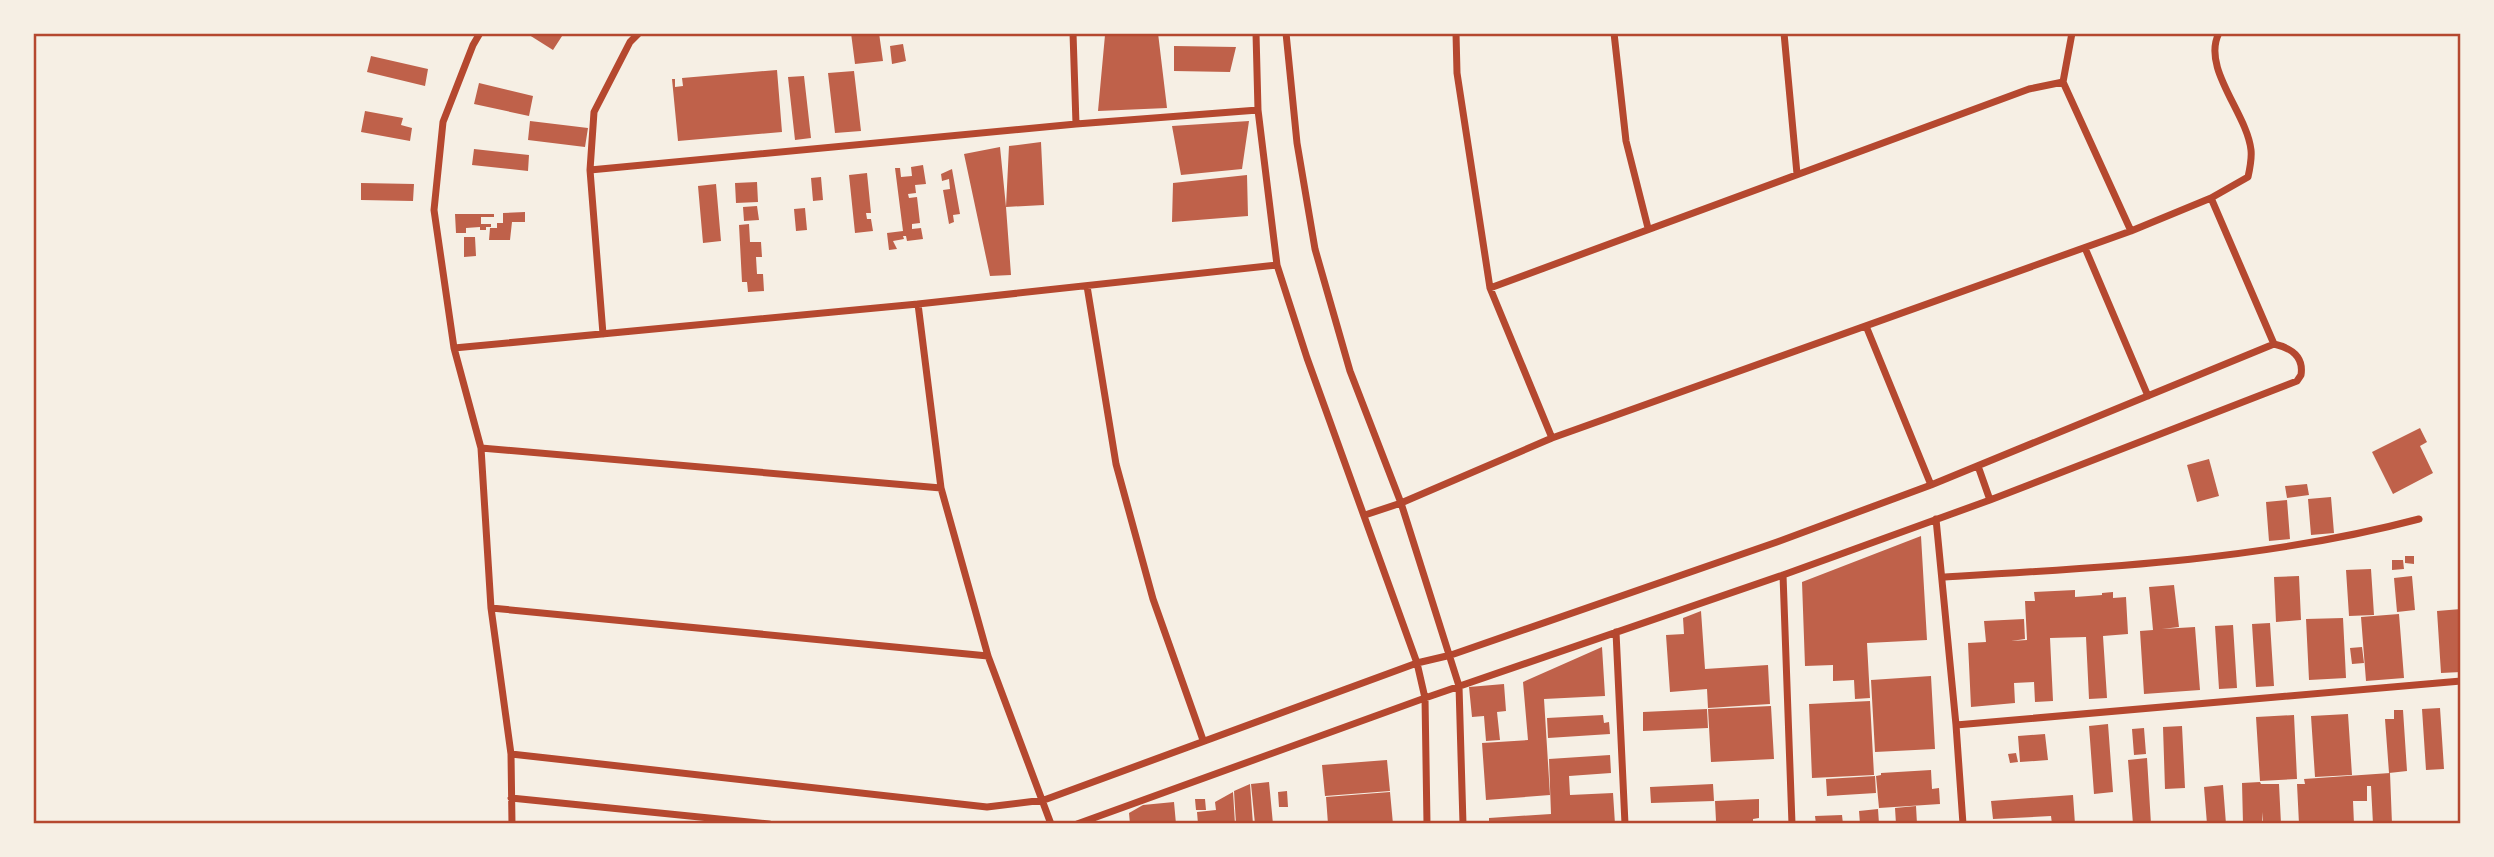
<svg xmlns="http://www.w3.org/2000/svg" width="2494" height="857" viewBox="0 0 2494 857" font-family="'Sofia Sans Condensed',sans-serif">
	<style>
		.building { fill: #bf614a }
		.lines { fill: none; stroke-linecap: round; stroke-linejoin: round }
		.minor { stroke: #b5482f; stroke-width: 7 }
		.neatline { fill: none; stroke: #b5482f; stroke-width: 2.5 }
	</style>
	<rect width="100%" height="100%" fill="#f6efe4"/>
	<path class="building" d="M526,33H564L553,50Z
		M851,33H879L883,61L855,64Z
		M1148,33H1158L1167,108L1098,111L1105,35Z
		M903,44L906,61L892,64L890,46Z
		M1174,46L1236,47L1230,72L1174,71Z
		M371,56L428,69L425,86L367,72Z
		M777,70L782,132L678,141L672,79H675V87L683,86L682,78Z
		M854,71L861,131L835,133L828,73Z
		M804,76L811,138L795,140L788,77Z
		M479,83L533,96L529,116L474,104Z
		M365,111L403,118L401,125L412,128L410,141L361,132Z
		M530,121L588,128L585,147L528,140Z
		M1249,121L1242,169L1181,175L1172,126Z
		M1041,142L1044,205L1006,207L1011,275L990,276L964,154L1000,147L1006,207L1009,146Z
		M474,149L529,155L528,171L472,165Z
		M923,165L926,184L915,185L916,193L908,194L909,198L917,197L920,223L912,224V229L921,228L923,239L907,241L906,236H903L904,239L893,241L897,249L889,250L887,233L903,231L895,168H900L901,177L912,176L911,167Z
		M952,169L960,214L953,215L954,222L949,224L943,190L950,189L949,179L942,181L941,174Z
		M867,173L871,213H866L867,219H871L873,231L855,233L849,175Z
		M1247,175L1248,216L1172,222L1173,183Z
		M821,177L823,200L813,201L811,178Z
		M757,182L758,202L736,203L735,183Z
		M361,183L414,184L413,201L361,200Z
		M716,184L721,241L703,243L698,186Z
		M757,206L759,220L744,221L743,207Z
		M805,208L807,230L796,231L794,209Z
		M525,212V222H512L510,240H489L490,228H497V223H503V213Z
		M455,214H494V217H481V224H491V227H486V230H480V227L466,228V233H456Z
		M749,224L750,242H761L762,257H756L757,274H763L764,291L748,292L747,282H742L739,225Z
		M464,237H475L476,256L464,257Z
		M2420,428L2427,442L2420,446L2433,473L2393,494L2372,452Z
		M2209,459L2219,496L2197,502L2187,465Z
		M2307,484L2309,495L2287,498L2285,486Z
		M2331,497L2334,533L2311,535L2308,499Z
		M2287,500L2290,539L2269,541L2266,502Z
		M1921,536L1927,640L1867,643L1870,698L1855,699L1854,680L1833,681V665L1805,666L1802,582Z
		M2405,556H2414V564L2405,563Z
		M2392,560H2403L2404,569L2392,570Z
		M2371,569L2374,615L2349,616L2346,570Z
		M2299,576L2301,620L2276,622L2274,577Z
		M2412,576L2415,610L2397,612L2394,578Z
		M2174,585L2179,627L2162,629L2195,627L2200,690L2144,694L2140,631L2153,630L2149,587Z
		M2075,590V597L2102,595V593L2113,592V598L2126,597L2128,634L2103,636L2107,698L2089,699L2086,637L2050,638L2053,701L2035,702L2034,682L2014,683L2015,703L1971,707L1968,643L1986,642L1984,621L2024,619L2025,639L2011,641L2027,640L2025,601H2035L2034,592Z
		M2461,609V672L2441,673L2437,611Z
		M1701,611L1705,669L1768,665L1770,704L1708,708L1707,689L1670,692L1666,635L1684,634L1683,618Z
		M2399,614L2404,678L2366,681L2361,617Z
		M2343,618L2346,678L2309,680L2306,619Z
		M2270,623L2274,686L2256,687L2252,624Z
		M2233,625L2237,688L2219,689L2215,626Z
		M1602,647L1605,696L1544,699L1550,795L1486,800L1482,743L1528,740L1523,682Z
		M2362,647L2364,663L2352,664L2350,648Z
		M1931,676L1935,749L1875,752L1871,680Z
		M1504,684L1506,711L1497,712L1500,740L1486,741L1484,716L1472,717L1469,687Z
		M1870,701L1874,775L1812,778L1809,704Z
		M1771,706L1774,759L1711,762L1708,709Z
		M2440,708L2444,769L2426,770L2422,709Z
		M1707,709L1708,728L1643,731V712Z
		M2394,710H2403L2407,771L2389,773L2385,719H2394Z
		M2348,714L2352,775L2315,777L2311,716Z
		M1603,715L1604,723L1609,722L1610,734L1548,738L1547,718Z
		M2294,715L2297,779L2260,781L2256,717Z
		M2108,724L2113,792L2094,794L2089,726Z
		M2182,726L2185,788L2165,789L2163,727Z
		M2144,728L2146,754L2134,755L2132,729Z
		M2045,734L2048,760L2020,762L2018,736Z
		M2016,753L2018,762L2010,763L2008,754Z
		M1610,755L1611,773L1569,776L1570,795L1613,793L1615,824H1489V818L1551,814L1549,759Z
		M2147,758L2151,824H2133L2128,760Z
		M1387,760L1390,791L1325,796L1322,765Z
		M1931,770L1932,789L1939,788L1940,804L1879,808L1876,776L1881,775V773Z
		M2390,773L2392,824H2373L2371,786H2367V801H2353L2354,824H2299L2297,784H2305L2304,779Z
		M1875,776L1876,793L1827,796L1826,779Z
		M1269,782L1273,824H1255L1251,784Z
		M2260,782L2261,784H2279L2281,824H2263V812L2262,824H2243L2242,783Z
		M1250,784L1253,824H1236L1234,791Z
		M1713,784L1714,801L1651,803L1650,787Z
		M2223,785L2226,824H2207L2204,787Z
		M1287,791L1288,807H1279L1278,792Z
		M1233,792L1235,824H1198L1197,812L1216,810L1215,802Z
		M1390,792L1393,824H1328L1326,797Z
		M2073,795L2075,824H2052L2051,816L1993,819L1991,801Z
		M1195,799H1205L1206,810H1196Z
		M1759,799V818L1753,819V824H1707V822L1716,821L1715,801Z
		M1174,802L1176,824H1130L1129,813L1143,805Z
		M1916,806L1917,824H1896L1895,808Z
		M1878,809L1879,824H1860L1859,811Z
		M1842,815L1843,824H1816L1815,816Z"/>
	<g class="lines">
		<path class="minor" d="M480,33L473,45L443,122L434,210L454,348L481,448L491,608L511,754L512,824
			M1073,33L1076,124
			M1256,33L1258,110L1277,265L1307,358L1417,663L1425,698L1427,824
			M1286,33L1297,143L1315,249L1350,371L1401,503L1459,686L1463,824
			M1456,33L1457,73L1490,288L1552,438
			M1614,33L1626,141L1648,228
			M1784,33L1797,174
			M2072,33L2063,82L2131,231
			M590,170L1076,124L1258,110
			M2211,198L2274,344
			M2085,248L2148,396
			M1087,286L1116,464L1153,599L1203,740
			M1490,288L2029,89L2063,82
			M918,304L941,488L988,656L1051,824
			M1866,326L1931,485
			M603,334L590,170L594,112L630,42L639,33
			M454,348L918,304L1277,265
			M481,448L941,488
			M1978,466L1990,500
			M1365,515L1401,503L1552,438L2131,231L2211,198L2248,177C2250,168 2252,159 2251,150C2247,113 2201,68 2219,33
			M1936,519L1956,725L1963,824
			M1783,575L1792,824
			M1942,577C2102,568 2264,560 2419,519
			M491,608L988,656
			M1616,632L1625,824
			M1956,725L2461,681
			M511,754L987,807L1044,800L1417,663L1451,655L1777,542L1931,485L2274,344C2291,348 2304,356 2301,375L2297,381L1990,500L1783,575L1425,698L1077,824
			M511,798L769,824"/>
	</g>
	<rect width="2494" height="857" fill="none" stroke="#f6efe4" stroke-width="70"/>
	<rect x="35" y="35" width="2424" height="787" class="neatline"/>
</svg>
